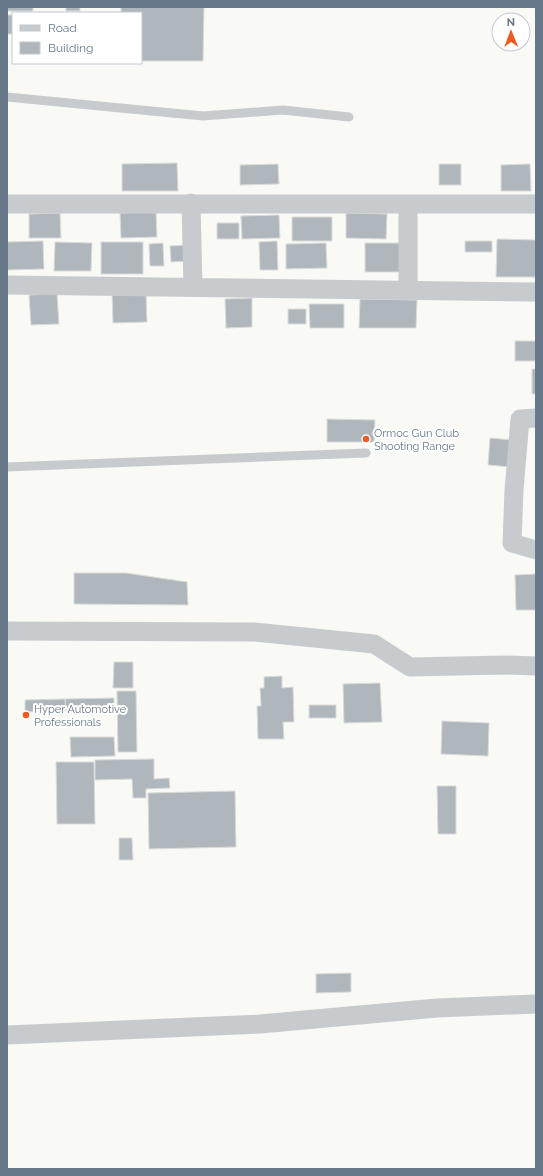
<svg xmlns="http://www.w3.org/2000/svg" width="543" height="1176" viewBox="0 0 543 1176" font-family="Raleway,sans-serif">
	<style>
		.building { fill: #afb7bd; stroke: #dbdbd9 }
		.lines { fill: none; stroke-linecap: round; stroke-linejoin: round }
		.lane { stroke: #c7cbce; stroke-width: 9 }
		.street { stroke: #c7cbce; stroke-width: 19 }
		.poi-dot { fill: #ed5b22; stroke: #fff; stroke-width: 1.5 }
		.labels { text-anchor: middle; stroke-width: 4; stroke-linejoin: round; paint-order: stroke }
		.poi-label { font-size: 11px; fill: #667889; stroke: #fff; text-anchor: start }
	</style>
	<rect width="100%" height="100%" fill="#f9f9f6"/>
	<path class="building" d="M7,7H33V11H7Z
		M66,7H80V11H66Z
		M121,7H204L203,61H141V13H121Z
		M7,15H13V34H7Z
		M177,163L178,191H122V164Z
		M278,164L279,184L240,185V165Z
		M439,164H461V185H439Z
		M530,164L531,191H501V165Z
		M156,212L157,237L121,238L120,213Z
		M60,213L61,238H29V214Z
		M346,213L387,214L386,239L346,238Z
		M279,215L280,238L242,239L241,216Z
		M292,217H332V241H292Z
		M217,223H239V239H217Z
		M497,239L536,240V277H496Z
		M43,241L44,269L7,270V242Z
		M277,241L278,270H260L259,242Z
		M465,241H492V252H465Z
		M55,242L92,243L91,271H54Z
		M101,242H143V274H101Z
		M163,243L164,266H150L149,244Z
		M326,243L327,268L286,269V244Z
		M365,243H404V272H365Z
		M189,245V261L171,262L170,246Z
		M146,293L147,322L113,323L112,294Z
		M57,294L59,324L31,325L29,295Z
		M252,298V327L226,328L225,299Z
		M360,299L417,300L416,328H359Z
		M309,304H344V328H310Z
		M288,309H306V324H288Z
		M515,341H536V361H515Z
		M532,369H536V394H532Z
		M327,419L375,420L374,442H327Z
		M490,438L512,440L510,467L488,465Z
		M74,573H126L187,582L188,605L74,604Z
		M536,574V610H516L515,575Z
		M114,662H133V688H113Z
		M282,676V688L293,687L294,722H283L284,739H258L257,706H261L260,688H264V677Z
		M380,683L382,722L344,723L343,684Z
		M117,691H136L137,752H118Z
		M114,698V711H66L65,699Z
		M65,699L66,711L25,712V700Z
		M309,705H336V718H309Z
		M442,721L489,723L488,756L441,754Z
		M70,737H114L115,756L71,757Z
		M154,759V779L169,778L170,788L146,789V798H133L132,779L95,780V760Z
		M56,762H94L95,824H57Z
		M437,786H456V834H438Z
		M235,791L236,847L149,849L148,793Z
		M119,838H132L133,860H119Z
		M351,973V992L316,993V974Z"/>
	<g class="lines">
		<path class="lane" d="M7,97L203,116L283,110L349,117
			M7,467L366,453"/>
		<path class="street" d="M191,203L193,287
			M7,204H536
			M7,285L536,292
			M408,291V204
			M536,418L520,419L514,490L512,543L536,550
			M7,631L254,632L374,644L410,667L505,665L536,666
			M7,1035L260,1024L437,1008L536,1004"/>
	</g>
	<g class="poi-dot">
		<circle cx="366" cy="439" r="4"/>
		<circle cx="26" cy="715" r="4"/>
	</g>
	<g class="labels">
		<g class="poi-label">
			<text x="374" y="437">Ormoc Gun Club<tspan x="374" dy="13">Shooting Range</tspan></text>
			<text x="34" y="713">Hyper Automotive<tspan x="34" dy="13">Professionals</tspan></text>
		</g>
	</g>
	<rect width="543" height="1176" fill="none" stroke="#667889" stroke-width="16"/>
	<rect x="12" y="12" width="130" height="52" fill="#ffffff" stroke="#c2c9d0"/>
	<rect x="20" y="25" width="20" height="6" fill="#c7cbce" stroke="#c2c9d0"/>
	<text x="48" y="32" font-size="12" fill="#667889">Road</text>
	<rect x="20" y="42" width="20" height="12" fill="#afb7bd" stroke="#c2c9d0"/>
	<text x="48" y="52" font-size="12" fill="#667889">Building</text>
	<g transform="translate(511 32) rotate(359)"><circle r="19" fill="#ffffff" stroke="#c2c9d0"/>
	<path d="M0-3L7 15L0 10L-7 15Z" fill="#ed5b22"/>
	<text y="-6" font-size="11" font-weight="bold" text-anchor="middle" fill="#667889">N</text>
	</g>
</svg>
